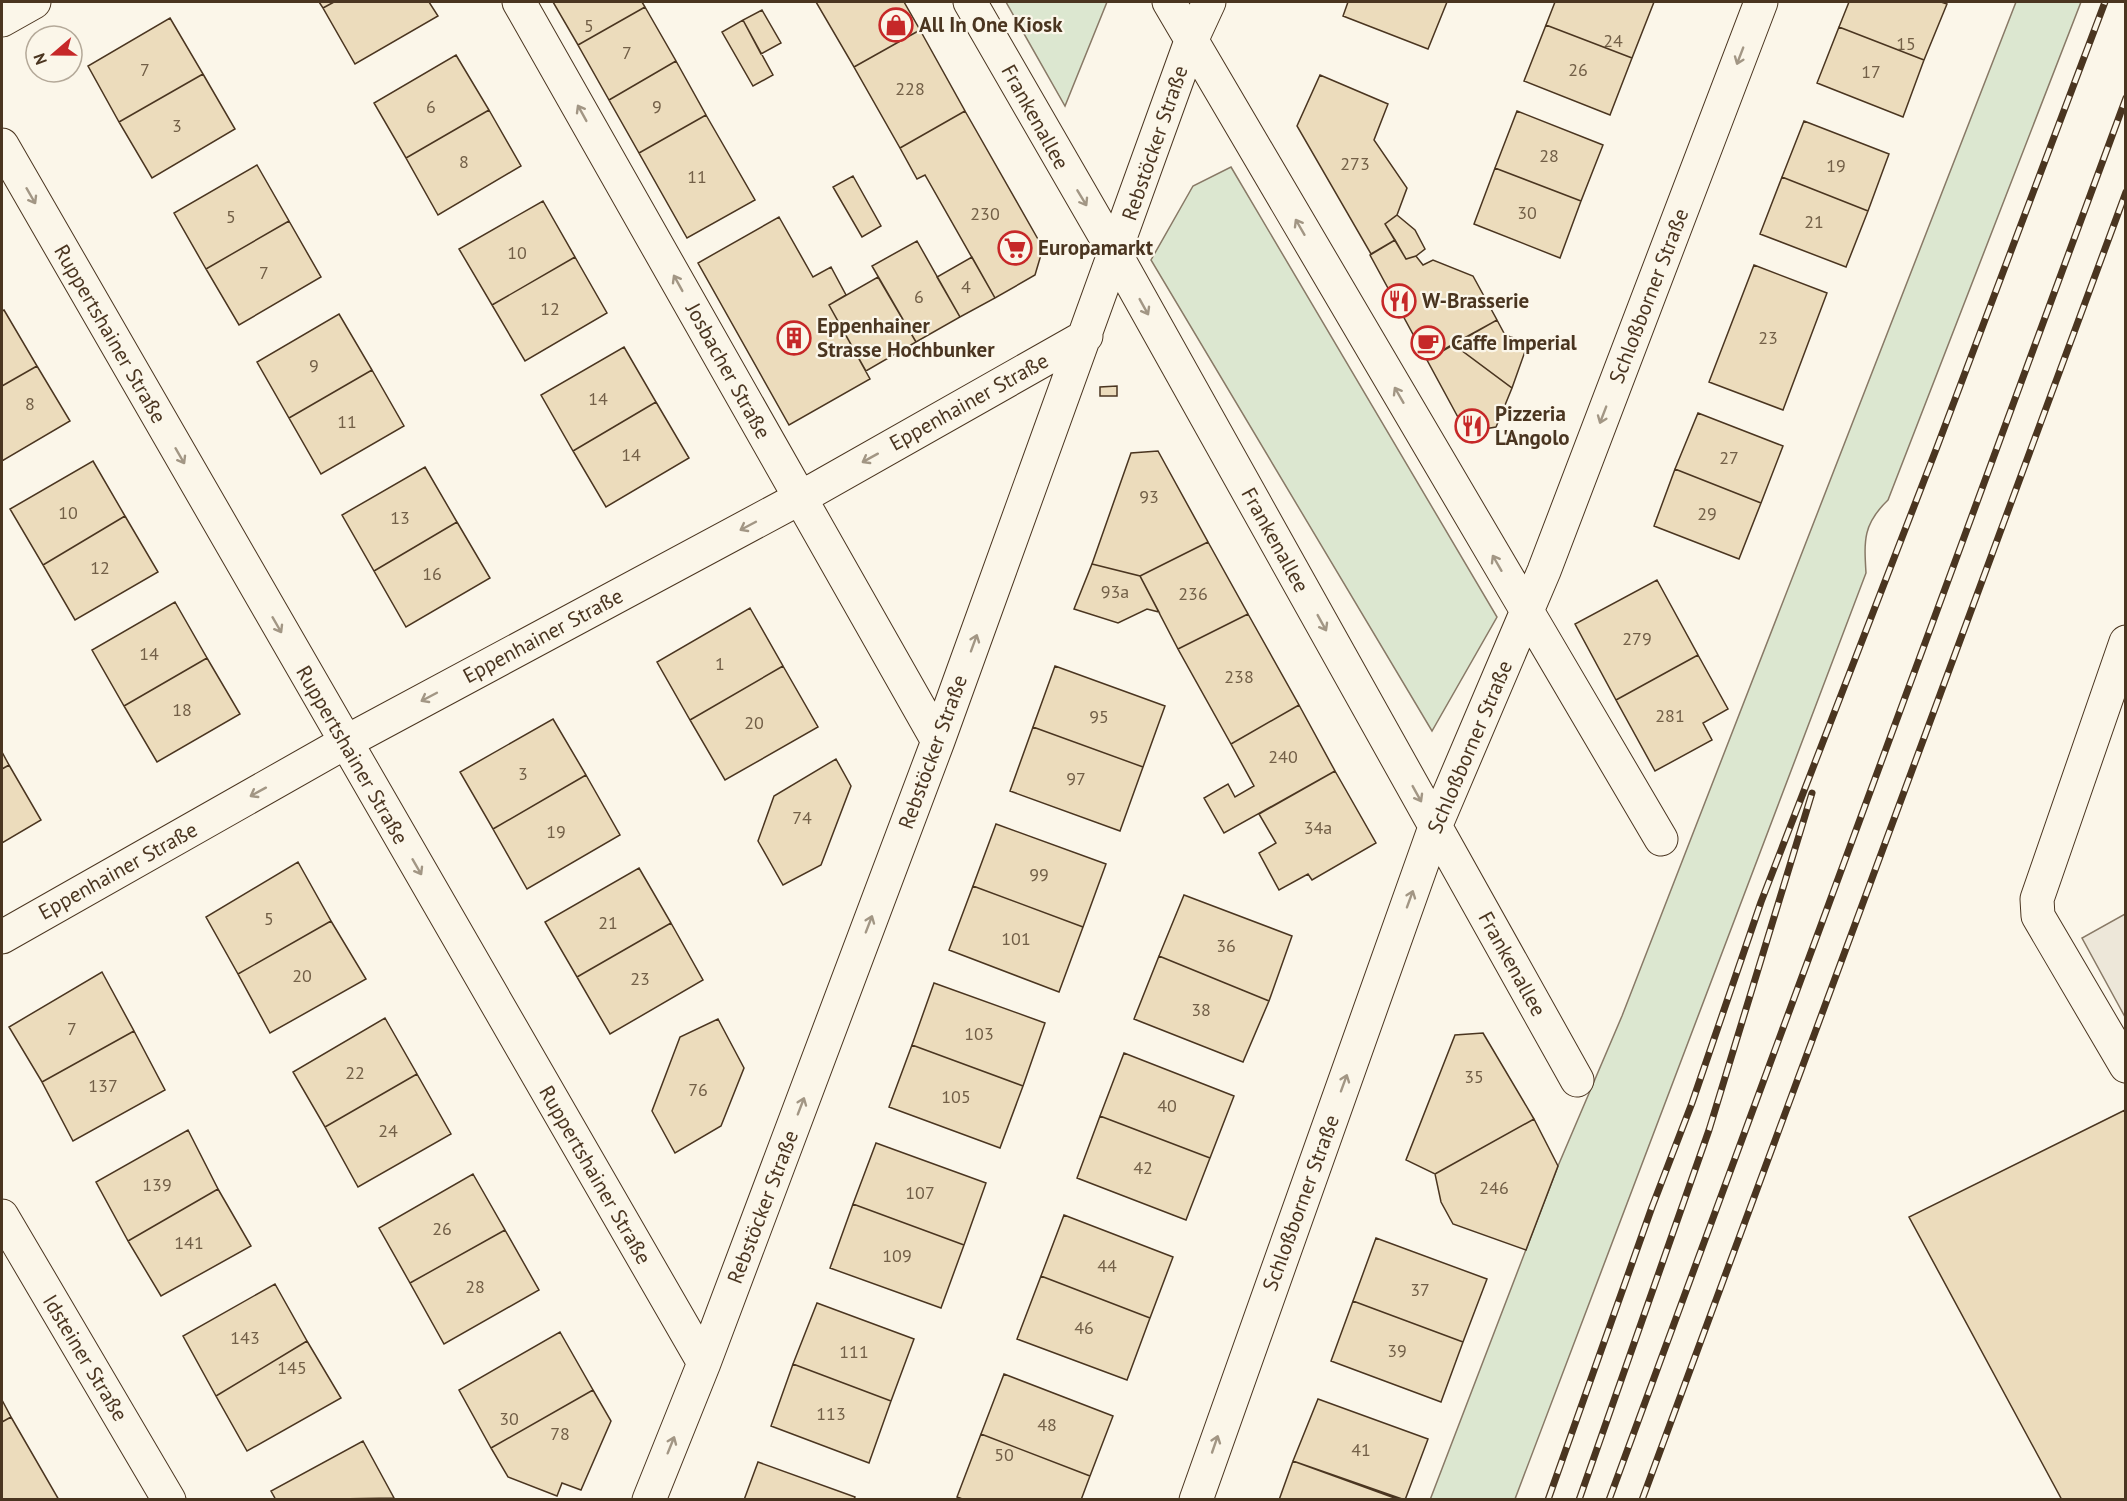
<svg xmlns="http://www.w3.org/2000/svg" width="2127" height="1501" viewBox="0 0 2127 1501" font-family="'PT Sans',sans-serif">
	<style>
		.green { fill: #dce7d0; stroke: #887966; stroke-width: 1.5 }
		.parking { fill: #ede7d9; stroke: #887966; stroke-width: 1.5 }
		.building { fill: #ecdcbc; stroke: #4a3520; stroke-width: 1.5 }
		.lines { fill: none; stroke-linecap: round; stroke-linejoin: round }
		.minor-casing { stroke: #4a3520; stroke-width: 35 }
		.minor { stroke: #fbf6e9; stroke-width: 33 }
		.rail-casing { stroke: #4a3520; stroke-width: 7 }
		.rail { stroke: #fbf6e9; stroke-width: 4.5; stroke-dasharray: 14; stroke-linecap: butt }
		.oneway { stroke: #a29684 }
		.labels { text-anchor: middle; stroke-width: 4.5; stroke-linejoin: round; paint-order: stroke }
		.number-label { font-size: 18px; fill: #725f47 }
		.poi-label { font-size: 21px; font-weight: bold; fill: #4a3520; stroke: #fbf6e9; text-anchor: start }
		.street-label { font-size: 21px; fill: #4a3520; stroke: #fbf6e9 }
	</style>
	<rect width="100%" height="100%" fill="#fbf6e9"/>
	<path class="green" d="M1006,2H1107L1065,106Z
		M2016,2H2081L1888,500C1863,524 1864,540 1866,573L1515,1499L1430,1500L1558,1166L1622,1016Z
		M1231,167L1497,617L1432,731L1151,260L1193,186Z"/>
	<path class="parking" d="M2125,914V1017L2082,938Z"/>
	<path class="building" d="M319,2H334L323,8Z
		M334,2H429L438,16L355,64L323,8Z
		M553,2H642L645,7L578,45Z
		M816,2H904L920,30L854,67Z
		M1348,2H1447L1428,49L1343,16Z
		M1555,2H1654L1632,58L1546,25Z
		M1849,2H1941L1947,4L1924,60L1839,27Z
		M645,7L676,61L609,100L578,45Z
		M762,10L781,43L761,54L743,20Z
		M170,18L203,74L119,122L88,66Z
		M743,20L773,75L753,86L722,32Z
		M1546,25L1632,58L1610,115L1524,81Z
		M1839,27L1924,60L1903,117L1817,83Z
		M920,30L965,111L900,148L854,67Z
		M456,55L489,110L406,158L374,103Z
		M676,61L706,115L639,153L609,100Z
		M203,74L235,129L152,178L119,122Z
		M1320,75L1388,104L1374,140L1407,188L1397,215L1385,224L1395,240L1371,254L1297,126Z
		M489,110L521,166L438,215L406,158Z
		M965,111L1043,248L1035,275L995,298L925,175L917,179L900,148Z
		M1517,111L1603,145L1581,201L1495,168Z
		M706,115L755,200L687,238L639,153Z
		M1804,121L1889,154L1868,211L1782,177Z
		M257,165L289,221L206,269L174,213Z
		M1495,168L1581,201L1560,258L1474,224Z
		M853,176L881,226L862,237L833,187Z
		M1782,177L1868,211L1846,267L1760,234Z
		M543,201L575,257L492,305L459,249Z
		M1397,215L1415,230L1425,249L1416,256L1406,259L1385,224Z
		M779,217L813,277L831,267L846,295L829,305L870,379L789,425L698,263Z
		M289,221L321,277L239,325L206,269Z
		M1395,240L1406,259L1416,256L1423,265L1433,260L1473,276L1497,320L1427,360L1370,255Z
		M917,241L960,317L916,342L872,266Z
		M575,257L607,313L525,361L492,305Z
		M972,257L995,298L960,317L937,277Z
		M1754,265L1827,293L1783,410L1709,382Z
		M878,277L916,342L866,371L829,305Z
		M4,310L37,366L2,386V311Z
		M339,314L372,370L289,418L257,362Z
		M1497,320L1505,335L1528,343L1512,388L1453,344Z
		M1453,344L1512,388L1496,427L1466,432L1427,360Z
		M624,347L656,402L573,451L541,395Z
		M37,366L70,421L2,461V386Z
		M372,370L404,426L321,474L289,418Z
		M1117,386V396H1100V387Z
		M656,402L689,458L606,507L573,451Z
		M1698,413L1783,446L1761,503L1675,469Z
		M1158,451L1208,542L1140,576L1092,564L1131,453Z
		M93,461L125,516L43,565L10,509Z
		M425,467L457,522L374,571L342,515Z
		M1675,469L1761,503L1739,559L1654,526Z
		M125,516L158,572L75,620L43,565Z
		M457,522L490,578L406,627L374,571Z
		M1208,542L1248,614L1178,649L1140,576Z
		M1092,564L1140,576L1159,612L1147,609L1118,623L1074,609Z
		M1657,580L1698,655L1616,700L1575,624Z
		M175,602L207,658L124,706L92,650Z
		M750,608L783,666L690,720L657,662Z
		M1248,614L1299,705L1231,744L1178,649Z
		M1698,655L1728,709L1703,723L1712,740L1655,771L1616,700Z
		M207,658L240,714L157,762L124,706Z
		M783,666L818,727L725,780L690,720Z
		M1055,666L1165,706L1143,767L1033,727Z
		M1299,705L1335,771L1224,833L1204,798L1228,784L1235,797L1254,786L1231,744Z
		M553,719L586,775L493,829L460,772Z
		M1033,727L1143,767L1120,831L1010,791Z
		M2,752L9,765L2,769Z
		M836,759L851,786L821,865L783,885L758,841L774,796Z
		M9,765L41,820L2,843V769Z
		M1335,771L1376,843L1312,880L1308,874L1279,890L1259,853L1276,843L1259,814Z
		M586,775L620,835L527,889L493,829Z
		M996,824L1106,864L1083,927L973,886Z
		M298,862L331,921L238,974L206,917Z
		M639,868L671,923L577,977L545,922Z
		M973,886L1083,927L1059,992L949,950Z
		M1184,895L1292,936L1269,1001L1159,956Z
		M331,921L366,979L270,1033L238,974Z
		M671,923L703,980L610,1034L577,977Z
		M1159,956L1269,1001L1243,1062L1134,1019Z
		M102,972L134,1031L42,1082L9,1027Z
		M934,983L1045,1023L1023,1086L912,1045Z
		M385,1018L417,1074L325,1127L293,1072Z
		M718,1019L744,1068L721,1126L675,1153L652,1111L680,1037Z
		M134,1031L165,1090L73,1141L42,1082Z
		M1483,1033L1534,1119L1435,1174L1406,1160L1455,1035Z
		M912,1045L1023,1086L1000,1148L889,1107Z
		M1124,1053L1234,1096L1210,1158L1100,1116Z
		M417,1074L451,1134L358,1187L325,1127Z
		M2125,1110L2126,1500H2062L1909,1217Z
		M1100,1116L1210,1158L1186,1220L1077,1178Z
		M1534,1119L1558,1166L1526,1250L1453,1224L1441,1202L1435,1174Z
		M188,1130L218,1189L128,1241L96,1182Z
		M876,1143L986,1183L964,1245L853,1204Z
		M473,1174L505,1230L410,1283L379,1228Z
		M218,1189L251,1246L161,1296L128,1241Z
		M853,1204L964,1245L941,1308L830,1268Z
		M1064,1215L1173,1257L1150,1318L1041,1276Z
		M505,1230L539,1290L444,1344L410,1283Z
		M1376,1238L1487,1279L1463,1342L1353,1301Z
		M1041,1276L1150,1318L1127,1380L1017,1339Z
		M275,1284L307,1341L216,1396L183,1336Z
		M1353,1301L1463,1342L1441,1402L1331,1361Z
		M817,1303L914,1339L891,1401L793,1364Z
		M560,1332L593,1390L491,1448L459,1390Z
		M307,1341L341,1398L247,1451L216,1396Z
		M793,1364L891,1401L869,1463L771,1426Z
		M1004,1374L1113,1416L1090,1476L981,1434Z
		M593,1390L611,1421L581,1490L562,1483L557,1496L508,1477L491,1448Z
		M1318,1399L1428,1439L1405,1500L1293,1461Z
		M2,1400L11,1417L2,1422Z
		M11,1417L59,1500H2V1422Z
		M981,1434L1090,1476L1081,1500H965L957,1497Z
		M363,1441L394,1498L276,1500L271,1491Z
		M1293,1461L1400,1500H1279Z
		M758,1462L855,1497L854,1500H744Z"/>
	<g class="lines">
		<g class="minor-casing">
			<path id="minor" d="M519,2L938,741
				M970,2L1116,255L1577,1080
				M1169,2L1661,839
				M2,20L34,2
				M2,145L704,1363
				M2126,642L2037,899L2038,916L2126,1066
				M2,937L344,743L800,498L1086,336
				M2,1216L169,1500
				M649,1500L704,1363L938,741L1191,41L1209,2
				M1196,1500L1435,827L1544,571L1761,2"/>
		</g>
		<use href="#minor" class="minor"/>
		<g class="rail-casing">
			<path id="rail" d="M1548,1500L1652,1207L1692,1103L1761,902L1937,447L2105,2
				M1579,1500L1709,1130L1812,793
				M1609,1500L2126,98
				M1642,1500L2126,192"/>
		</g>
		<use href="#rail" class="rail"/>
	</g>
	<defs><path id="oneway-shaft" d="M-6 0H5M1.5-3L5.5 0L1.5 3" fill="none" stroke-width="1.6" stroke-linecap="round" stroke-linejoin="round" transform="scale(1.5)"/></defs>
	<g class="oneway">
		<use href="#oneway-shaft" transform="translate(1740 56) rotate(111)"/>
		<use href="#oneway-shaft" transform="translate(582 113) rotate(-119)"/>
		<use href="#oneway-shaft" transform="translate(31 196) rotate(60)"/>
		<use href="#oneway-shaft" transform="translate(1082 198) rotate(59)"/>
		<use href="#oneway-shaft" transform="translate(1300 227) rotate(-120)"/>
		<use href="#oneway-shaft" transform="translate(678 283) rotate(-119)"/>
		<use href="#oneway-shaft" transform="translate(1144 307) rotate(61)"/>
		<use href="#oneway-shaft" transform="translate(1399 395) rotate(-120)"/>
		<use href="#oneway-shaft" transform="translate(1603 415) rotate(111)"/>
		<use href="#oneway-shaft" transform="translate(180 456) rotate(60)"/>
		<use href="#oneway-shaft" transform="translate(870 458) rotate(151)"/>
		<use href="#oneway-shaft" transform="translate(748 526) rotate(152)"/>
		<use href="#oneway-shaft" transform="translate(1497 563) rotate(-120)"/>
		<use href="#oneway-shaft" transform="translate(1322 623) rotate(61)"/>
		<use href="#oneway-shaft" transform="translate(277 625) rotate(60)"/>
		<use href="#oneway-shaft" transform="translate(974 643) rotate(-70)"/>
		<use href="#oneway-shaft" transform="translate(429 697) rotate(152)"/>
		<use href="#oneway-shaft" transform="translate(258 792) rotate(151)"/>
		<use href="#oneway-shaft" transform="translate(1417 794) rotate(61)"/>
		<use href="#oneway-shaft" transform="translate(417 867) rotate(60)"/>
		<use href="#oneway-shaft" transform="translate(1410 899) rotate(-70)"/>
		<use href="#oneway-shaft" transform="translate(869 924) rotate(-69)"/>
		<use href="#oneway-shaft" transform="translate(1344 1083) rotate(-70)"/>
		<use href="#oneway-shaft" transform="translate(801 1106) rotate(-69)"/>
		<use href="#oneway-shaft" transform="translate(1215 1444) rotate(-71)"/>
		<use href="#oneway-shaft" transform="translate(671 1445) rotate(-68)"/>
	</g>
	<defs>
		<g id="shop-ring" transform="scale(1.725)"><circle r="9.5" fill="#fbf6e9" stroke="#c62828" stroke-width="1.5"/><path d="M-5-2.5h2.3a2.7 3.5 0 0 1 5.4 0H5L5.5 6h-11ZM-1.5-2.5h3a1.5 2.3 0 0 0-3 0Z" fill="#c62828"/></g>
		<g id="supermarket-ring" transform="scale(1.725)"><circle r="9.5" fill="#fbf6e9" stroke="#c62828" stroke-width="1.5"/><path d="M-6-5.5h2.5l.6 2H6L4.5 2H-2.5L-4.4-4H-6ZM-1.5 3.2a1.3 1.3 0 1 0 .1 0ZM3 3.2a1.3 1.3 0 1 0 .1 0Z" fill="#c62828"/></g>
		<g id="restaurant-ring" transform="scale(1.725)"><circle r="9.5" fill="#fbf6e9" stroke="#c62828" stroke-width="1.5"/><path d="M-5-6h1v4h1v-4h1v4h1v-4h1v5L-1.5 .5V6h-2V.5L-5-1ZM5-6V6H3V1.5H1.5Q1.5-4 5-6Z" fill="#c62828"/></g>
		<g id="building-ring" transform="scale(1.725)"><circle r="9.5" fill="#fbf6e9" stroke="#c62828" stroke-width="1.5"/><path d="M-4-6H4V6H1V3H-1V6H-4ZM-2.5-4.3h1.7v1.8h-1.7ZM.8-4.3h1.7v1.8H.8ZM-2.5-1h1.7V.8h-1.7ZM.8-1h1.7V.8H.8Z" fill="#c62828"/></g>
		<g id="cafe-ring" transform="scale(1.725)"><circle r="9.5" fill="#fbf6e9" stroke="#c62828" stroke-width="1.5"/><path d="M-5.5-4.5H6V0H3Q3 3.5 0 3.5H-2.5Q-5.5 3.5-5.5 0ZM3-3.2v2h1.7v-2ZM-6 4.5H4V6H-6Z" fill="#c62828"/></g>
	</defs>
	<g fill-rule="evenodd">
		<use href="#shop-ring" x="896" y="25"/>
		<use href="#supermarket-ring" x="1015" y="248"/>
		<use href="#restaurant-ring" x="1399" y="301"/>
		<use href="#building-ring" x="794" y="338"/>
		<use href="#cafe-ring" x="1428" y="343"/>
		<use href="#restaurant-ring" x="1472" y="426"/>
	</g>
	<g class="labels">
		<g class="number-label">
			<text x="589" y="32">5</text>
			<text x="1613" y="47">24</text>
			<text x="1906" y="50">15</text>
			<text x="627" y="59">7</text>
			<text x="145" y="76">7</text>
			<text x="1578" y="76">26</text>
			<text x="1871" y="78">17</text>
			<text x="910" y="95">228</text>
			<text x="431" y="113">6</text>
			<text x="657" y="113">9</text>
			<text x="177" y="132">3</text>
			<text x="1549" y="162">28</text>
			<text x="464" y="168">8</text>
			<text x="1355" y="170">273</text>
			<text x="1836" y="172">19</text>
			<text x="697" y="183">11</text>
			<text x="1527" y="219">30</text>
			<text x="985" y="220">230</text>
			<text x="231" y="223">5</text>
			<text x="1814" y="228">21</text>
			<text x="517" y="259">10</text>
			<text x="264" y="279">7</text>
			<text x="966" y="293">4</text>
			<text x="919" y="303">6</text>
			<text x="550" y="315">12</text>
			<text x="1768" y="344">23</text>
			<text x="314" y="372">9</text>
			<text x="598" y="405">14</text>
			<text x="30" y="410">8</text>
			<text x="347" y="428">11</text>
			<text x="631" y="461">14</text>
			<text x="1729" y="464">27</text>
			<text x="1149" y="503">93</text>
			<text x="68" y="519">10</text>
			<text x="1707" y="520">29</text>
			<text x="400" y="524">13</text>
			<text x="100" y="574">12</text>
			<text x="432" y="580">16</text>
			<text x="1115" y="598">93a</text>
			<text x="1193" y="600">236</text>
			<text x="1637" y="645">279</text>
			<text x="149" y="660">14</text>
			<text x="720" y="670">1</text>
			<text x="1239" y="683">238</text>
			<text x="182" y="716">18</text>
			<text x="1670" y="722">281</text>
			<text x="1099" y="723">95</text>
			<text x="754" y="729">20</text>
			<text x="1283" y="763">240</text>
			<text x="523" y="780">3</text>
			<text x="1076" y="785">97</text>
			<text x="802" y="824">74</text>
			<text x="1318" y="834">34a</text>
			<text x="556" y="838">19</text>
			<text x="1039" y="881">99</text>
			<text x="269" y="925">5</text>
			<text x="608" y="929">21</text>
			<text x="1016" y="945">101</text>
			<text x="1226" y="952">36</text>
			<text x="302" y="982">20</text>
			<text x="640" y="985">23</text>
			<text x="1201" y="1016">38</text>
			<text x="72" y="1035">7</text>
			<text x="979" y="1040">103</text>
			<text x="355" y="1079">22</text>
			<text x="1474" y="1083">35</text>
			<text x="103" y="1092">137</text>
			<text x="698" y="1096">76</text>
			<text x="956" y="1103">105</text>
			<text x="1167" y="1112">40</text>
			<text x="388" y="1137">24</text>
			<text x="1143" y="1174">42</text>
			<text x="157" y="1191">139</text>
			<text x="1494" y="1194">246</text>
			<text x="920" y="1199">107</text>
			<text x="442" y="1235">26</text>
			<text x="189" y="1249">141</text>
			<text x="897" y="1262">109</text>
			<text x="1107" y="1272">44</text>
			<text x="475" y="1293">28</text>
			<text x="1420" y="1296">37</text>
			<text x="1084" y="1334">46</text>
			<text x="245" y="1344">143</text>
			<text x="1397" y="1357">39</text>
			<text x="854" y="1358">111</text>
			<text x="292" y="1374">145</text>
			<text x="831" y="1420">113</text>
			<text x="509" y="1425">30</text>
			<text x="1047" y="1431">48</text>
			<text x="560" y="1440">78</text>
			<text x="1361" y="1456">41</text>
			<text x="1004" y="1461">50</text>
		</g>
		<g class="poi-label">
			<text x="919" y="32">All In One Kiosk</text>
			<text x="1038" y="255">Europamarkt</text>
			<text x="1422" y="308">W-Brasserie</text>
			<text x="817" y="333">Eppenhainer<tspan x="817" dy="24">Strasse Hochbunker</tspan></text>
			<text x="1451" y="350">Caffe Imperial</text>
			<text x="1495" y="421">Pizzeria<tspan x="1495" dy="24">L'Angolo</tspan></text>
		</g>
		<g class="street-label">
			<text transform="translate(1035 117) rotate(61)" y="7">Frankenallee</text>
			<text transform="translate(1155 143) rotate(-71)" y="7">Rebstöcker Straße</text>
			<text transform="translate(1649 296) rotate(-69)" y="7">Schloßborner Straße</text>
			<text transform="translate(110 334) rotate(60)" y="7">Ruppertshainer Straße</text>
			<text transform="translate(728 371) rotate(61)" y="7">Josbacher Straße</text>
			<text transform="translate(969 402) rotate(-29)" y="7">Eppenhainer Straße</text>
			<text transform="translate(1275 540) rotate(61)" y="7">Frankenallee</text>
			<text transform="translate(543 636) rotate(-28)" y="7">Eppenhainer Straße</text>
			<text transform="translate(1470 747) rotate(-67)" y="7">Schloßborner Straße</text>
			<text transform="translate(933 752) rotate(-70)" y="7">Rebstöcker Straße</text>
			<text transform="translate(352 755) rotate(60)" y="7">Ruppertshainer Straße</text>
			<text transform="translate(118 871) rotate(-29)" y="7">Eppenhainer Straße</text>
			<text transform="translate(1512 964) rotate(61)" y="7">Frankenallee</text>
			<text transform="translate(595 1175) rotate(60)" y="7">Ruppertshainer Straße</text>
			<text transform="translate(1301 1203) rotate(-70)" y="7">Schloßborner Straße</text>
			<text transform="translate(763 1207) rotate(-69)" y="7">Rebstöcker Straße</text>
			<text transform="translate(85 1358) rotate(59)" y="7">Idsteiner Straße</text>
		</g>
	</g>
	<rect width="2127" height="1501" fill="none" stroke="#4a3520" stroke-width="6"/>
	<g transform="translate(54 54) rotate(250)"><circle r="28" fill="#fbf6e9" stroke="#b4a999" stroke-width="1.5"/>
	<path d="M0-4.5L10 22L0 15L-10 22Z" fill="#c62828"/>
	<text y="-9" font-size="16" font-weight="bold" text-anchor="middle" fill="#4a3520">N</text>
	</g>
</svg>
